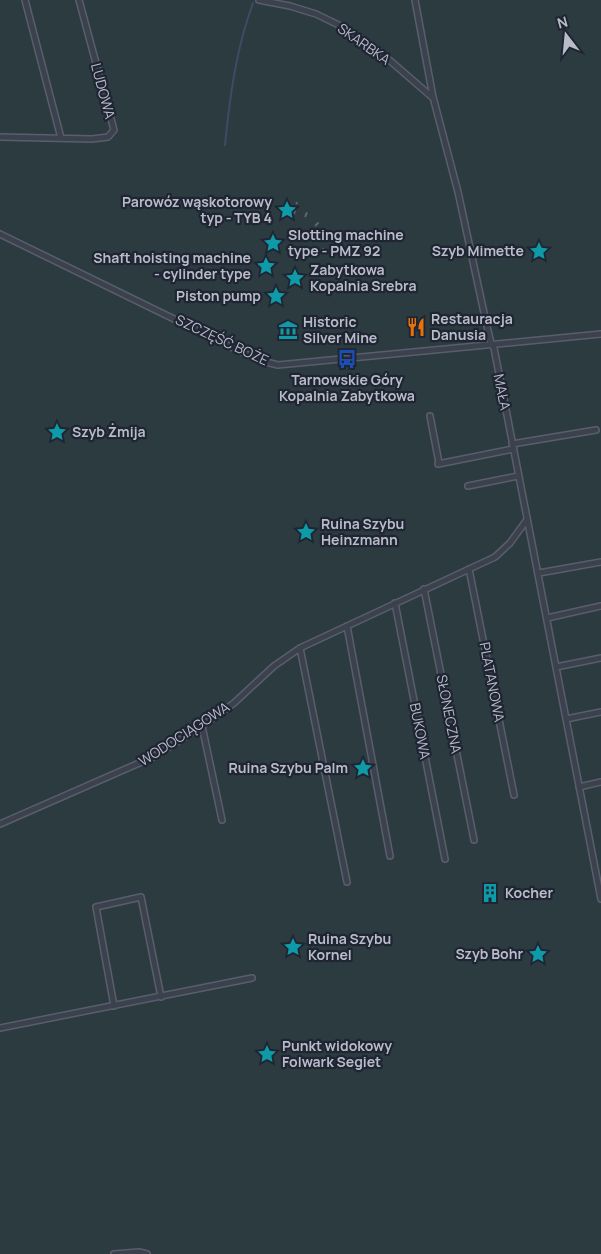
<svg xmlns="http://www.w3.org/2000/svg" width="601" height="1254" viewBox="0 0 601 1254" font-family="Manrope,sans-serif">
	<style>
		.green { fill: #2b3b40 }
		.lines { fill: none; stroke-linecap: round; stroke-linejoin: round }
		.stream { stroke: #3f4a66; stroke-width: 2 }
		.minor-casing { stroke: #5a5e6c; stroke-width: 8 }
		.minor { stroke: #3c414e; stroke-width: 5 }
		.rail { stroke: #5e6475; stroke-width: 2; stroke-dasharray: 5 5; stroke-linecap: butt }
		.labels { text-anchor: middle; stroke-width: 4.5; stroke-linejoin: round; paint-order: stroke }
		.street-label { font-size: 14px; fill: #b8bcc9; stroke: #202534 }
		.poi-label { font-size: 14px; font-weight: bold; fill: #b8bcc9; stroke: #202534; text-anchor: start }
	</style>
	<rect width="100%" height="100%" fill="#282e3e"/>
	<path class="green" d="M0,0H601V1254H0Z"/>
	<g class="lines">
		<path class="stream" d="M225,145C230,96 236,49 253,3"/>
		<g class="minor-casing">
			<path id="minor" d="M25,0L61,138
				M259,0L290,6L316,14L347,29L380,52L432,97
				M415,0L433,97L458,192L486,322L491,343L494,348L601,899
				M0,137L92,139L108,137L114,130L79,0
				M0,234L258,360L278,365L601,334
				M430,416L439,463
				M512,444L596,430
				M438,464L513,449
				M468,486L518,476
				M469,569L514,795
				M539,573L601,562
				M424,589L474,840
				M395,603L445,859
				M547,618L601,606
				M347,626L390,856
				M300,648L347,882
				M556,667L601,658
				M566,719L601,712
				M202,726L222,820
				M579,787L601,782
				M0,824L153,757L202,726L234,703L274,666L300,648L495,557L510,543L526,521
				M114,1006L96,907L141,897L161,997
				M0,1028L252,978
				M114,1254L139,1252L147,1254"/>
		</g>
		<use href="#minor" class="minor"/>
		<path class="rail" d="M294,214L297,202
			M305,217L309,208
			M315,226L321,220
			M323,248V251"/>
	</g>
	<defs>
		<g id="sight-bare" transform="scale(1.5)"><path d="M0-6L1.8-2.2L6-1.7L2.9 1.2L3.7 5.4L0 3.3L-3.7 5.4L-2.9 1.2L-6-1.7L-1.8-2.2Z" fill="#0f9aa8" stroke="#202534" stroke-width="2.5" paint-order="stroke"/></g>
		<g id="restaurant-bare" transform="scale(1.5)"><path d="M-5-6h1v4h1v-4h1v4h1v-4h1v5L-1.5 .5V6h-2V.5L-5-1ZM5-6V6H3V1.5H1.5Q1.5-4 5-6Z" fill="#e8710a" stroke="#202534" stroke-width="2.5" paint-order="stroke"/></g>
		<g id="museum-bare" transform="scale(1.5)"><path d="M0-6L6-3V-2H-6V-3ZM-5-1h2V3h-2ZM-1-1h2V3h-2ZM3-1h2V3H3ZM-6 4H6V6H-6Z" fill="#0f9aa8" stroke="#202534" stroke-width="2.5" paint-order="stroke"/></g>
		<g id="bus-bare" transform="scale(1.5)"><path d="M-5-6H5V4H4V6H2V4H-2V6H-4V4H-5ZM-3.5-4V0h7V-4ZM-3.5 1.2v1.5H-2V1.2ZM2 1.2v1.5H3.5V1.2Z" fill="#1a4fb4" stroke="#202534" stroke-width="2.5" paint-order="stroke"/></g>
		<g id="building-bare" transform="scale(1.5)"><path d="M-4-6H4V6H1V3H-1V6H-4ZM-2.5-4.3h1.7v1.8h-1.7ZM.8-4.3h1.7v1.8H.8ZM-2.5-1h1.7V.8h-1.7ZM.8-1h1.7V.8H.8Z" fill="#0f9aa8" stroke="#202534" stroke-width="2.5" paint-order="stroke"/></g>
	</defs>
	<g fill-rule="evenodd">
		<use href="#sight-bare" x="287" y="210"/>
		<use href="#sight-bare" x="273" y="243"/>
		<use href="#sight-bare" x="539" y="251"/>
		<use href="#sight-bare" x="266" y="266"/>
		<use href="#sight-bare" x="295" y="278"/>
		<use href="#sight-bare" x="276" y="296"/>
		<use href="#restaurant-bare" x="416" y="327"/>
		<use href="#museum-bare" x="288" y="330"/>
		<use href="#bus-bare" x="347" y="359"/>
		<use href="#sight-bare" x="57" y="432"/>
		<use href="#sight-bare" x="306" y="532"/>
		<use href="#sight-bare" x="363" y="768"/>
		<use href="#building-bare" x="490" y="893"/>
		<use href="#sight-bare" x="293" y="947"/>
		<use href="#sight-bare" x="538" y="954"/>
		<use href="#sight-bare" x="267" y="1054"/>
	</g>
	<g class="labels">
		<g class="street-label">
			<text transform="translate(364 44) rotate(35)" y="5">SKARBKA</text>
			<text transform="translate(103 91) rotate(75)" y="5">LUDOWA</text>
			<text transform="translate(222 340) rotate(25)" y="5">SZCZĘŚĆ BOŻE</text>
			<text transform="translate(502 392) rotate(79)" y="5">MAŁA</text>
			<text transform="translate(492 682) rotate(79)" y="5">PLATANOWA</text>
			<text transform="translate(449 714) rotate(79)" y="5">SŁONECZNA</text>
			<text transform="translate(420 731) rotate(79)" y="5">BUKOWA</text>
			<text transform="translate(184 734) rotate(-33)" y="5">WODOCIĄGOWA</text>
		</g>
		<g class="poi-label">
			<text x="272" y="207" text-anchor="end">Parowóz wąskotorowy<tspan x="272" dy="16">typ - TYB 4</tspan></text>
			<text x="288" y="240">Slotting machine<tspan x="288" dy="16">type - PMZ 92</tspan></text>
			<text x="524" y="256" text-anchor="end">Szyb Mimette</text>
			<text x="251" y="263" text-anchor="end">Shaft hoisting machine<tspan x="251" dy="16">- cylinder type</tspan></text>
			<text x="310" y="275">Zabytkowa<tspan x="310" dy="16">Kopalnia Srebra</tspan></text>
			<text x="261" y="301" text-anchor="end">Piston pump</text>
			<text x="431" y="324">Restauracja<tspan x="431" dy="16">Danusia</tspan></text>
			<text x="303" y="327">Historic<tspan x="303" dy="16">Silver Mine</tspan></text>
			<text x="347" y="385" text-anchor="middle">Tarnowskie Góry<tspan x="347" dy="16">Kopalnia Zabytkowa</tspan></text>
			<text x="72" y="437">Szyb Żmija</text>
			<text x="321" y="529">Ruina Szybu<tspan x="321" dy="16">Heinzmann</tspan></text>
			<text x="348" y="773" text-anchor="end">Ruina Szybu Palm</text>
			<text x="505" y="898">Kocher</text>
			<text x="308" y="944">Ruina Szybu<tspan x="308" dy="16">Kornel</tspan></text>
			<text x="523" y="959" text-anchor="end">Szyb Bohr</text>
			<text x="282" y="1051">Punkt widokowy<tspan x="282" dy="16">Folwark Segiet</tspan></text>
		</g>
	</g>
	<g transform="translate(566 35) rotate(344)" stroke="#202534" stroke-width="4" paint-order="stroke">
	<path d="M0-4L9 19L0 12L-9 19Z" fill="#b8bcc9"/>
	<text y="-8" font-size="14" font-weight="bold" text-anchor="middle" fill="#b8bcc9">N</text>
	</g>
</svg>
